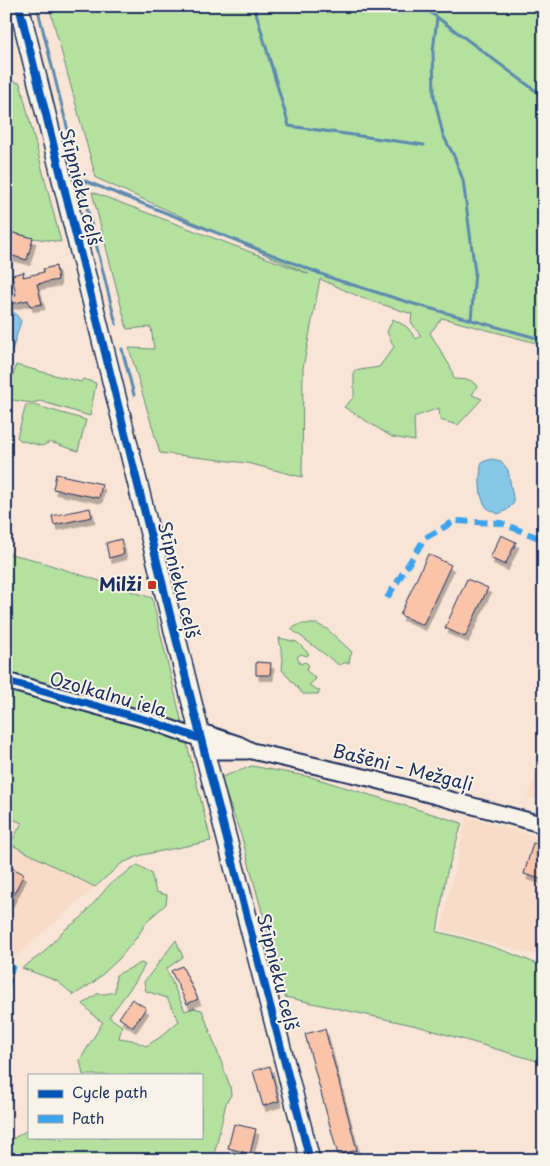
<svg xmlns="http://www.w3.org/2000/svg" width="550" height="1166" viewBox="0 0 550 1166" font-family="'Playpen Sans',sans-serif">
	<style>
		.built { fill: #f8dbc8 }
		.green { fill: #b5e19e; stroke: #68887e }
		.water { fill: #86c7e7; stroke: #5b8ab0 }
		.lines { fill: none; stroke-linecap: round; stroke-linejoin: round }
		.stream { stroke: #5b8ab0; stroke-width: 3 }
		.building { fill: #f9c4aa; stroke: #1b2f5e; filter: url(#shadow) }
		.minor-casing { stroke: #1b2f5e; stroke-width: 19 }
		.major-casing { stroke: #1b2f5e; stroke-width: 22 }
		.minor { stroke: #f7f3e8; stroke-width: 15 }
		.major { stroke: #f7f3e8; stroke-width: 19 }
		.quiet { stroke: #3da3ed; stroke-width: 6; stroke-dasharray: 12 6; stroke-linecap: butt }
		.cycleway-casing { stroke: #f7f3e8; stroke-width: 11 }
		.cycleway { stroke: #0057b8; stroke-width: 8 }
		.poi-dot { fill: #c8321e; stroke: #f7f3e8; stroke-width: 2 }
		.labels { text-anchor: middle; stroke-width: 4; stroke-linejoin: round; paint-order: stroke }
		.street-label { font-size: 18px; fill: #1b2f5e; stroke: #f7f3e8 }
		.poi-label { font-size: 18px; font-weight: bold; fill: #1b2f5e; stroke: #f7f3e8; text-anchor: end }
	</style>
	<defs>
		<filter id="shadow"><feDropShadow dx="3" dy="5.5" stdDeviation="0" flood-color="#0004"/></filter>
	</defs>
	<rect width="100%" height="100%" fill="#f8e5d5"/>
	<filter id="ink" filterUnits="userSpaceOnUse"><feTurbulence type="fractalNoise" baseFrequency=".02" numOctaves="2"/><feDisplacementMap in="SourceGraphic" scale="10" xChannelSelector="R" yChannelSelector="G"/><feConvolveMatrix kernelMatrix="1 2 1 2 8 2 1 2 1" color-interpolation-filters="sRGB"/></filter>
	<g filter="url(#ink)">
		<path class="built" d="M544,751V801L528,797Z
			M6,816L22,822L10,844L95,887L7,964Z
			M467,817L544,839V957L441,929Z"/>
		<path class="green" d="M49,6H544V345L442,318L430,333L451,368L454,379L470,380L477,386L472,395L482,399L458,425L440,420L439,408L414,417L415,441L392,437L344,407L354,397V371L379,367L394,347L387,332L393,319L407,327L416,339L421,336L411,322L412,314L362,298L320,279L303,368L302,477L247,463L160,453L129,348L154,349L151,327L127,329L92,192L309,274L96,178Z
			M6,80L20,83L61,242L33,238L6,231Z
			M16,365L81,382L83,379L96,383L90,416L40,401L32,403L6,399Z
			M26,405H34L86,420L78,451L50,442L42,446L20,440L17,437Z
			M6,553L32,559L152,598L182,723L6,674Z
			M300,624H317L327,629L352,652L350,657L349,663H344L339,665L291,629Z
			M279,638L297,642L309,654L307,656L301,654L297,657L300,664L305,662L309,665L306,670L316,679L309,685L320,691L318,694H303L282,670L283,659Z
			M11,690L155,731L187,744L211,841L142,855L122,863L95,887L10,844L22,823L6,816V705Z
			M252,766L311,777L462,823L446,876L437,932C473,939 510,952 544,967V1063L417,1026L285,997L242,838L225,791L222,777Z
			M138,865L151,873L156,892L167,895L166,904L148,920L137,937L119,959L94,982L74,995L57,981L22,968L43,953L63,931L81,918L111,883Z
			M176,940L183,957L166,969L185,1011L193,1008L202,1010L230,1086L231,1095L226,1103L213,1160H6V1143L29,1129V1137H56L59,1140L71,1137H201V1075H83L80,1060L103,1022L96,1018L83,1004L97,994H105L115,992L116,975L141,963L145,965L135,982L109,1017L122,1026L119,1038L132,1040L146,1046L159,1038L179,1021L167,998L146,991L144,982Z"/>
		<path class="water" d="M6,311L14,312L21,321L11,354L6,357Z
			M492,459L501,461L508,470L514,503L507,510L498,514C495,512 490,510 487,508C478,498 479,474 482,462Z"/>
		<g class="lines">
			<path class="stream" d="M37,6L116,324
				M254,6L289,126L424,145
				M422,6L544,97
				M510,6L544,12
				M437,18L433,51L434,96L443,135L454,156L463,180L475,272L471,320
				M80,179L334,279L414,304L544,340
				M122,349L134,395"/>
		</g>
		<path class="building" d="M6,231L33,238L27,260L6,254Z
			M56,266L58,280L37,284L42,304L30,306L28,300L7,305L6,297L16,295L12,275L24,272L23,277L44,272L43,269Z
			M56,474L102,484L99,498L53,489Z
			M90,508L92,517L54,525L52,516Z
			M501,535L516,542L505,565L490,558Z
			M121,539L124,554L109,558L106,543Z
			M428,554L451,565L423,625L400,615Z
			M467,579L488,588L465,637L445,628Z
			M256,662L271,663L270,675H256Z
			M533,843L544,846V880L524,874Z
			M6,865L24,874L6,909Z
			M182,966L198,999L187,1004L171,971Z
			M132,999L146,1008L133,1027L119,1018Z
			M325,1029L357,1150L338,1155L305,1034Z
			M270,1066L279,1101L263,1106L253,1071Z
			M234,1124L256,1129L250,1154L228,1148Z"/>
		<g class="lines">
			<g class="minor-casing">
				<path id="minor" d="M6,681L150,721L201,739L209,747L217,751H247
					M201,739L208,734L238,744L252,751L373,779L544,825"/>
			</g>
			<g class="major-casing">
				<path id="major" d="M19,6L201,739L310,1160"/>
			</g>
			<use href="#minor" class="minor"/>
			<use href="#major" class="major"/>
			<path class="quiet" d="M387,598L425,538L455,521L501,523L544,540
				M6,990L13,965"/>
			<g class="cycleway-casing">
				<path id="cycleway" d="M19,6L201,739L310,1160
					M6,681L150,721L201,739"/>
			</g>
			<use href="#cycleway" class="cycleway"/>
		</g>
	</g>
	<rect class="poi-dot" x="147" y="580" width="10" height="10" rx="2.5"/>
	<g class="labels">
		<g class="street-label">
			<text transform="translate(80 187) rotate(76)" y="6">Stīpnieku ceļš</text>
			<text transform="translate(178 580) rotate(76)" y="6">Stīpnieku ceļš</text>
			<text transform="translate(108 695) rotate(16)" y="6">Ozolkalnu iela</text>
			<text transform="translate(403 768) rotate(14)" y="6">Bašēni – Mežgaļi</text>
			<text transform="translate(277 972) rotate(76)" y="6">Stīpnieku ceļš</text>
		</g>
		<g class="poi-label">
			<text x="142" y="591">Milži</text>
		</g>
	</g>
	<rect width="550" height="1166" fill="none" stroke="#f7f3e8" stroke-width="25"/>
	<rect x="12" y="12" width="525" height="1141" fill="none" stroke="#1b2f5e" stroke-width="2" filter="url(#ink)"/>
	<rect x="28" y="1074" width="175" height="65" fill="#f7f3e8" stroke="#9fa5b1"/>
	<rect x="38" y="1090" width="25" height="8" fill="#0057b8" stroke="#9fa5b1"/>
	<text x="72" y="1098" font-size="15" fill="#1b2f5e">Cycle path</text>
	<rect x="38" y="1115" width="25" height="8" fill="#3da3ed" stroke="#9fa5b1"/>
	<text x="72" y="1124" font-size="15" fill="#1b2f5e">Path</text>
</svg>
